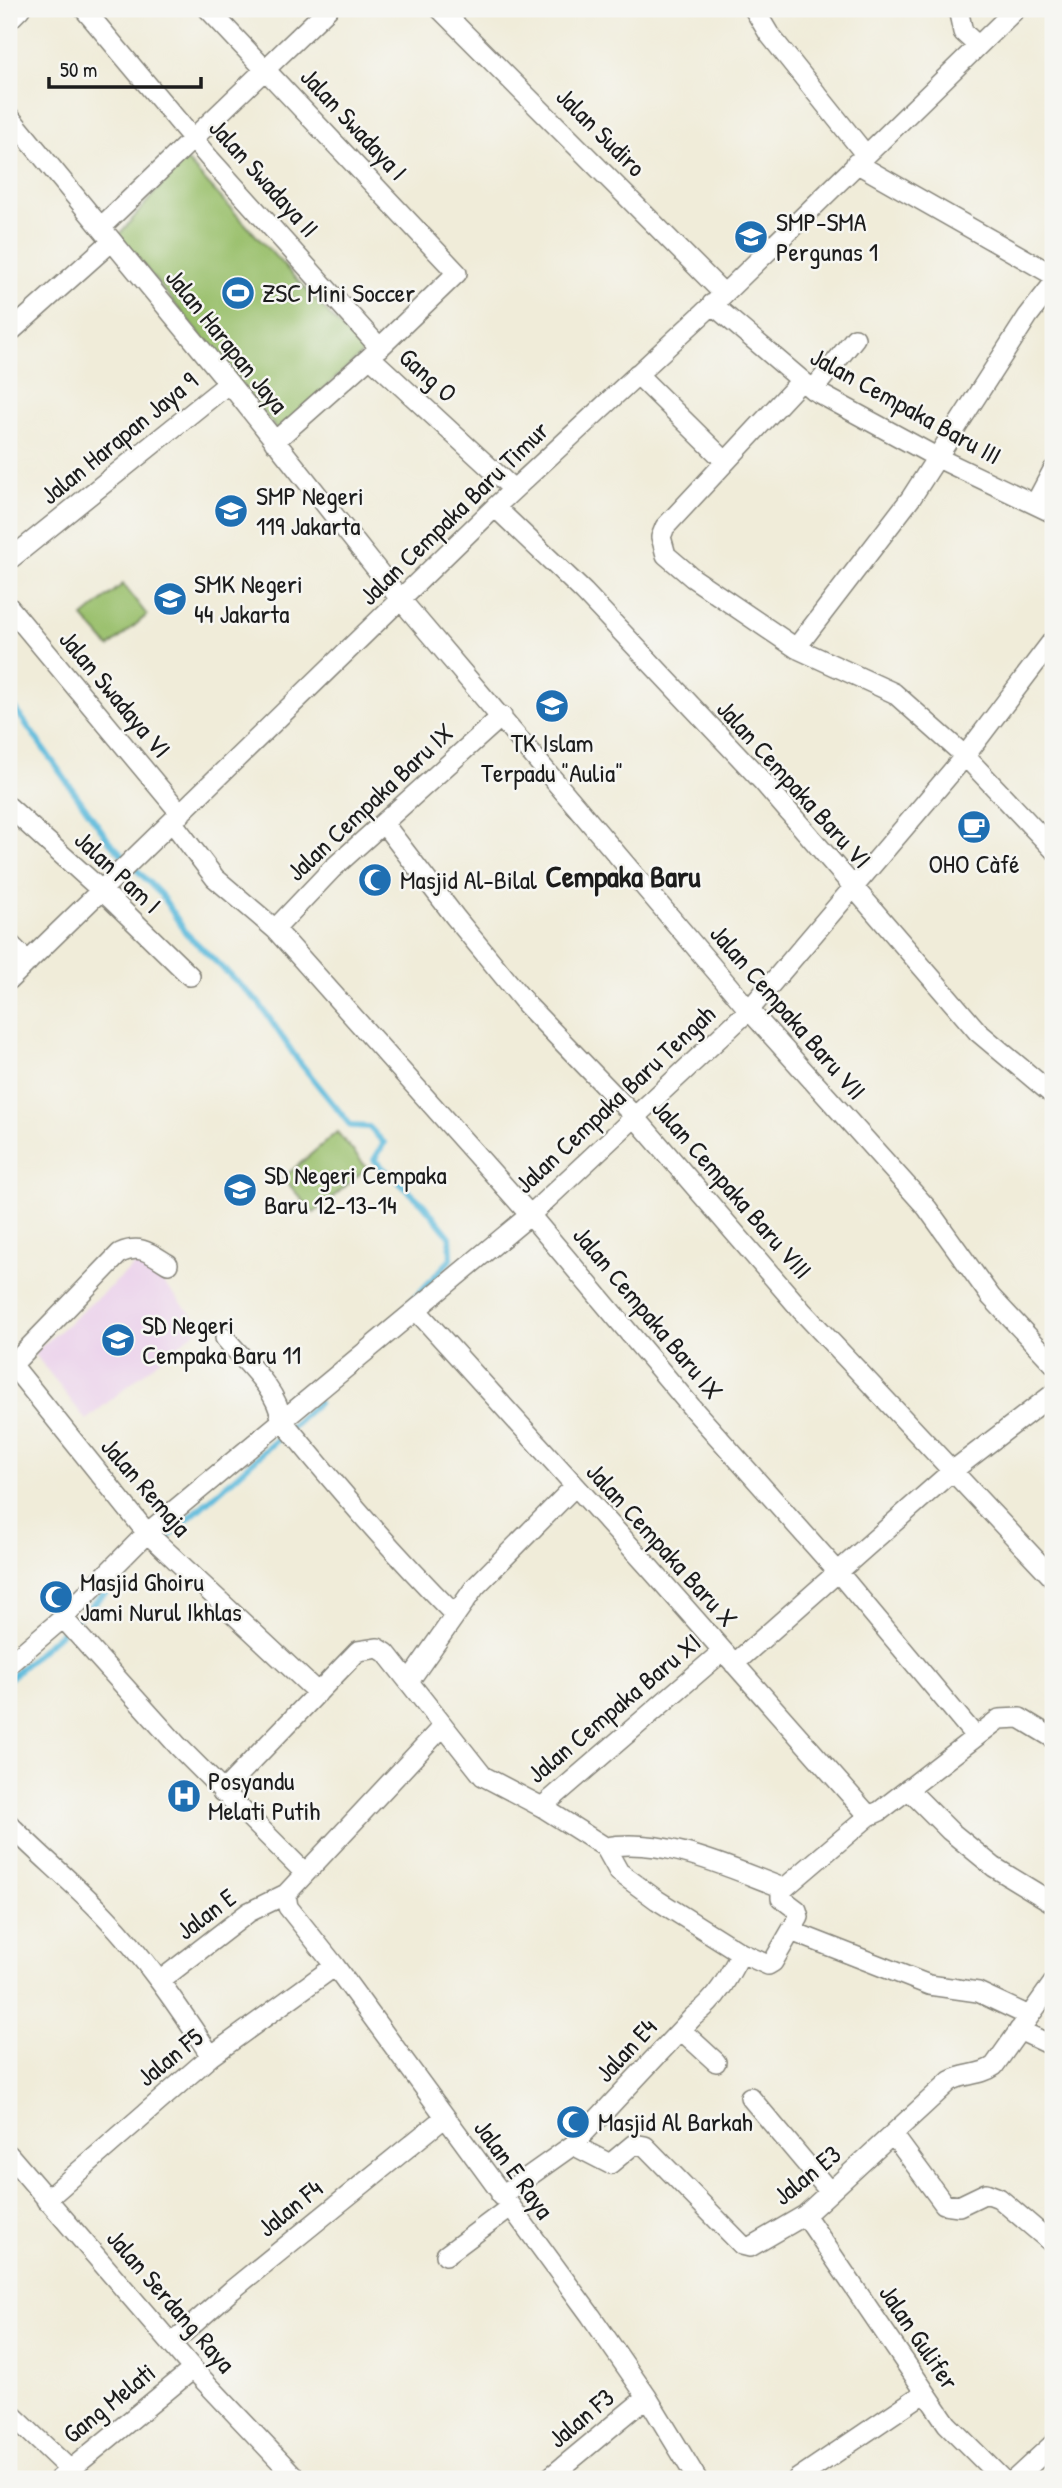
<svg xmlns="http://www.w3.org/2000/svg" width="1062" height="2488" viewBox="0 0 1062 2488" font-family="'Patrick Hand',sans-serif">
	<style>
		.built { fill: #ebd1eb }
		.green { fill: #9ac06c; stroke: #5b6e44; stroke-width: 2 }
		.lines { fill: none; stroke-linecap: round; stroke-linejoin: round }
		.stream { stroke: #5cbadb; stroke-width: 6 }
		.minor-casing { stroke: #86847a; stroke-width: 22 }
		.minor { stroke: #fff; stroke-width: 19 }
		.labels { text-anchor: middle; stroke-width: 5; stroke-linejoin: round; paint-order: stroke }
		.street-label { font-size: 26px; fill: #1c1c1c; stroke: #f6f6f2 }
		.poi-label { font-size: 26px; fill: #1c1c1c; stroke: #f6f6f2; text-anchor: start }
		.quarter-label { font-size: 30px; font-weight: bold; fill: #1c1c1c; stroke: #f6f6f2 }
	</style>
	<rect width="100%" height="100%" fill="#f6f6f2"/>
	<filter id="ink" filterUnits="userSpaceOnUse"><feTurbulence type="fractalNoise" baseFrequency=".0143" numOctaves="2"/><feDisplacementMap in="SourceGraphic" scale="14" xChannelSelector="R" yChannelSelector="G"/><feConvolveMatrix kernelMatrix="1 2 1 2 8 2 1 2 1" color-interpolation-filters="sRGB"/></filter>
	<filter id="wash" filterUnits="userSpaceOnUse"><feTurbulence type="fractalNoise" baseFrequency=".00686" numOctaves="4" result="noise"/><feDisplacementMap in="SourceGraphic" scale="28" xChannelSelector="R" yChannelSelector="G"/><feGaussianBlur stdDeviation="1.57" result="paint"/><feColorMatrix in="noise" values="0 0 0 0 0 0 0 0 0 0 0 0 0 0 0 0 0 1.4 0 .05"/><feComposite in="paint" operator="in"/></filter>
	<g filter="url(#wash)">
		<rect width="100%" height="100%" fill="#f0ecd9"/>
		<path class="built" d="M142,1259L202,1326L86,1420L34,1353Z"/>
		<path class="green" d="M184,158L364,352L278,431L119,235Z
			M123,584L147,615L109,647L83,617Z
			M337,1132L367,1168L314,1213L283,1178Z"/>
		<g class="lines">
			<path class="stream" d="M9,700L109,841L162,896L186,933L259,1003L297,1059L351,1126L369,1127L384,1143L374,1160L423,1204L450,1237L451,1259L409,1304
				M9,1679L318,1403"/>
		</g>
	</g>
	<g filter="url(#ink)">
		<g class="lines">
			<g class="minor-casing">
				<path id="minor" d="M84,9L209,158L380,348
					M208,9L457,273L370,357L274,442
					M440,9L724,294
					M754,9L769,34L865,154
					M958,9L963,32L977,45
					M9,20L20,9
					M9,116L229,383L401,600L749,1010L927,1208L991,1297L1053,1363
					M856,163L1053,275
					M101,227L328,9
					M712,304L813,390L938,458L1053,513
					M9,333L112,241
					M370,357L513,489
					M637,374L725,461
					M800,382L665,527L661,537L666,555L693,578L796,648L894,693L965,756L1053,849
					M813,390L855,338
					M1035,504L1053,470
					M495,507L584,592L764,783L978,1032L1053,1095
					M9,560L229,383
					M9,607L181,814
					M796,648L911,498L1028,316L1053,284
					M502,716L332,869L275,929L530,1215L693,1409L838,1572L975,1736
					M9,807L112,900L190,976
					M173,823L215,878L275,929
					M384,824L455,917L527,1005L635,1117L802,1311L1053,1578
					M9,943L28,962
					M9,980L495,507L724,294L1016,9
					M417,1311L648,1566L869,1816
					M225,1338C244,1361 278,1390 281,1419C337,1487 392,1552 454,1614
					M9,1361L147,1533L318,1693
					M12,1365L120,1253C141,1244 150,1253 168,1264
					M63,1618L178,1746L304,1872
					M9,1664L63,1618L147,1533L530,1215L749,1010L965,756L1053,640
					M734,1664L951,1472L1053,1394
					M410,1680L475,1587L574,1487
					M908,1789L950,1831L994,1867L1053,1903
					M222,1792L358,1651L378,1648L386,1653L483,1776L542,1807L605,1847L619,1872L657,1900L741,1953L768,1965L773,1962L799,1917L797,1910L781,1898V1891L869,1816L880,1811L999,1719L1020,1718L1053,1738
					M542,1807L723,1651
					M9,1824C39,1855 73,1882 103,1914C145,1957 178,2006 211,2056
					M605,1847C666,1837 727,1867 783,1888
					M286,1894L288,1907L335,1966L591,2316L647,2397L697,2479
					M791,1931L929,1985L978,1992L1029,2016
					M161,1980L249,1912L286,1894L443,1726
					M681,2030L716,2062
					M1019,2030L1053,2046
					M750,2097L830,2192
					M894,2136L944,2204L959,2206L986,2193L999,2198L1053,2244
					M573,2145L610,2164L634,2144L645,2146L742,2245L750,2247L805,2215L950,2081C965,2073 980,2076 994,2066L1053,1983
					M9,2155L193,2369L297,2479
					M501,2196L573,2145L694,2016C717,1999 728,1978 741,1953
					M46,2200L211,2056L335,1966
					M805,2215L947,2424L1002,2479
					M446,2255L509,2208
					M172,2343L232,2290L444,2118
					M9,2412L69,2469
					M59,2479L193,2369
					M548,2479L647,2397
					M797,2479L924,2393
					M1015,2479L1053,2444"/>
			</g>
			<use href="#minor" class="minor"/>
		</g>
	</g>
	<defs>
		<g id="school-disc" transform="scale(1.75)"><circle r="9.5" fill="#1f6fb2" stroke="#f6f6f2"/><path d="M0-5L7-2L0 1L-7-2ZM-4 1L0 2.5L4 1V4Q0 6-4 4Z" fill="#fff"/></g>
		<g id="stadium-disc" transform="scale(1.75)"><circle r="9.5" fill="#1f6fb2" stroke="#f6f6f2"/><path d="M0-5a6.5 5 0 1 0 0 10a6.5 5 0 1 0 0-10ZM-3.5-1.8h7v3.6h-7Z" fill="#fff"/></g>
		<g id="cafe-disc" transform="scale(1.75)"><circle r="9.5" fill="#1f6fb2" stroke="#f6f6f2"/><path d="M-5.5-4.5H6V0H3Q3 3.5 0 3.5H-2.5Q-5.5 3.5-5.5 0ZM3-3.2v2h1.7v-2ZM-6 4.5H4V6H-6Z" fill="#fff"/></g>
		<g id="mosque-disc" transform="scale(1.75)"><circle r="9.5" fill="#1f6fb2" stroke="#f6f6f2"/><path d="M3.5-4.9A6 6 0 1 0 3.5 4.9A5 5 0 1 1 3.5-4.9Z" fill="#fff"/></g>
		<g id="hospital-disc" transform="scale(1.75)"><circle r="9.5" fill="#1f6fb2" stroke="#f6f6f2"/><path d="M-5-5h3v3.5h4V-5h3V5h-3V1.5h-4V5h-3Z" fill="#fff"/></g>
	</defs>
	<g fill-rule="evenodd">
		<use href="#school-disc" x="751" y="237"/>
		<use href="#stadium-disc" x="238" y="293"/>
		<use href="#school-disc" x="231" y="511"/>
		<use href="#school-disc" x="170" y="599"/>
		<use href="#school-disc" x="552" y="706"/>
		<use href="#cafe-disc" x="974" y="827"/>
		<use href="#mosque-disc" x="375" y="880"/>
		<use href="#school-disc" x="240" y="1190"/>
		<use href="#school-disc" x="118" y="1340"/>
		<use href="#mosque-disc" x="56" y="1597"/>
		<use href="#hospital-disc" x="184" y="1796"/>
		<use href="#mosque-disc" x="573" y="2122"/>
	</g>
	<g class="labels">
		<g class="street-label">
			<text transform="translate(354 124) rotate(47)" y="9">Jalan Swadaya I</text>
			<text transform="translate(601 132) rotate(45)" y="9">Jalan Sudiro</text>
			<text transform="translate(264 178) rotate(48)" y="9">Jalan Swadaya II</text>
			<text transform="translate(227 341) rotate(51)" y="9">Jalan Harapan Jaya</text>
			<text transform="translate(428 375) rotate(42)" y="9">Gang O</text>
			<text transform="translate(906 406) rotate(29)" y="9">Jalan Cempaka Baru III</text>
			<text transform="translate(119 438) rotate(-39)" y="9">Jalan Harapan Jaya 9</text>
			<text transform="translate(454 513) rotate(-44)" y="9">Jalan Cempaka Baru Timur</text>
			<text transform="translate(115 694) rotate(50)" y="9">Jalan Swadaya VI</text>
			<text transform="translate(794 784) rotate(48)" y="9">Jalan Cempaka Baru VI</text>
			<text transform="translate(370 802) rotate(-43)" y="9">Jalan Cempaka Baru IX</text>
			<text transform="translate(118 872) rotate(43)" y="9">Jalan Pam I</text>
			<text transform="translate(788 1012) rotate(49)" y="9">Jalan Cempaka Baru VII</text>
			<text transform="translate(615 1099) rotate(-43)" y="9">Jalan Cempaka Baru Tengah</text>
			<text transform="translate(732 1189) rotate(49)" y="9">Jalan Cempaka Baru VIII</text>
			<text transform="translate(648 1313) rotate(50)" y="9">Jalan Cempaka Baru IX</text>
			<text transform="translate(146 1487) rotate(49)" y="9">Jalan Remaja</text>
			<text transform="translate(662 1545) rotate(48)" y="9">Jalan Cempaka Baru X</text>
			<text transform="translate(614 1708) rotate(-40)" y="9">Jalan Cempaka Baru XI</text>
			<text transform="translate(206 1914) rotate(-37)" y="9">Jalan E</text>
			<text transform="translate(626 2050) rotate(-47)" y="9">Jalan E4</text>
			<text transform="translate(170 2057) rotate(-39)" y="9">Jalan F5</text>
			<text transform="translate(514 2169) rotate(54)" y="9">Jalan E Raya</text>
			<text transform="translate(807 2175) rotate(-39)" y="9">Jalan E3</text>
			<text transform="translate(290 2208) rotate(-39)" y="9">Jalan F4</text>
			<text transform="translate(171 2301) rotate(49)" y="9">Jalan Serdang Raya</text>
			<text transform="translate(919 2337) rotate(56)" y="9">Jalan Gulifer</text>
			<text transform="translate(109 2403) rotate(-39)" y="9">Gang Melati</text>
			<text transform="translate(581 2418) rotate(-40)" y="9">Jalan F3</text>
		</g>
		<g class="poi-label">
			<text x="776" y="231">SMP-SMA<tspan x="776" dy="30">Pergunas 1</tspan></text>
			<text x="262" y="302">ZSC Mini Soccer</text>
			<text x="256" y="505">SMP Negeri<tspan x="256" dy="30">119 Jakarta</tspan></text>
			<text x="194" y="593">SMK Negeri<tspan x="194" dy="30">44 Jakarta</tspan></text>
			<text x="552" y="752" text-anchor="middle">TK Islam<tspan x="552" dy="30">Terpadu "Aulia"</tspan></text>
			<text x="974" y="873" text-anchor="middle">OHO Càfé</text>
			<text x="400" y="889">Masjid Al-Bilal</text>
			<text x="264" y="1184">SD Negeri Cempaka<tspan x="264" dy="30">Baru 12-13-14</tspan></text>
			<text x="142" y="1334">SD Negeri<tspan x="142" dy="30">Cempaka Baru 11</tspan></text>
			<text x="80" y="1591">Masjid Ghoiru<tspan x="80" dy="30">Jami Nurul Ikhlas</tspan></text>
			<text x="208" y="1790">Posyandu<tspan x="208" dy="30">Melati Putih</tspan></text>
			<text x="598" y="2131">Masjid Al Barkah</text>
		</g>
		<g class="quarter-label">
			<text x="623" y="887">Cempaka Baru</text>
		</g>
	</g>
	<rect width="1062" height="2488" fill="none" stroke="#f6f6f2" stroke-width="35"/>
	<path d="M49 77v10h152v-10" fill="none" stroke="#1c1c1c" stroke-width="3.5"/>
	<text x="60" y="77" font-size="21" fill="#1c1c1c" stroke="#f6f6f2" stroke-width="5" paint-order="stroke">50 m</text>
</svg>
